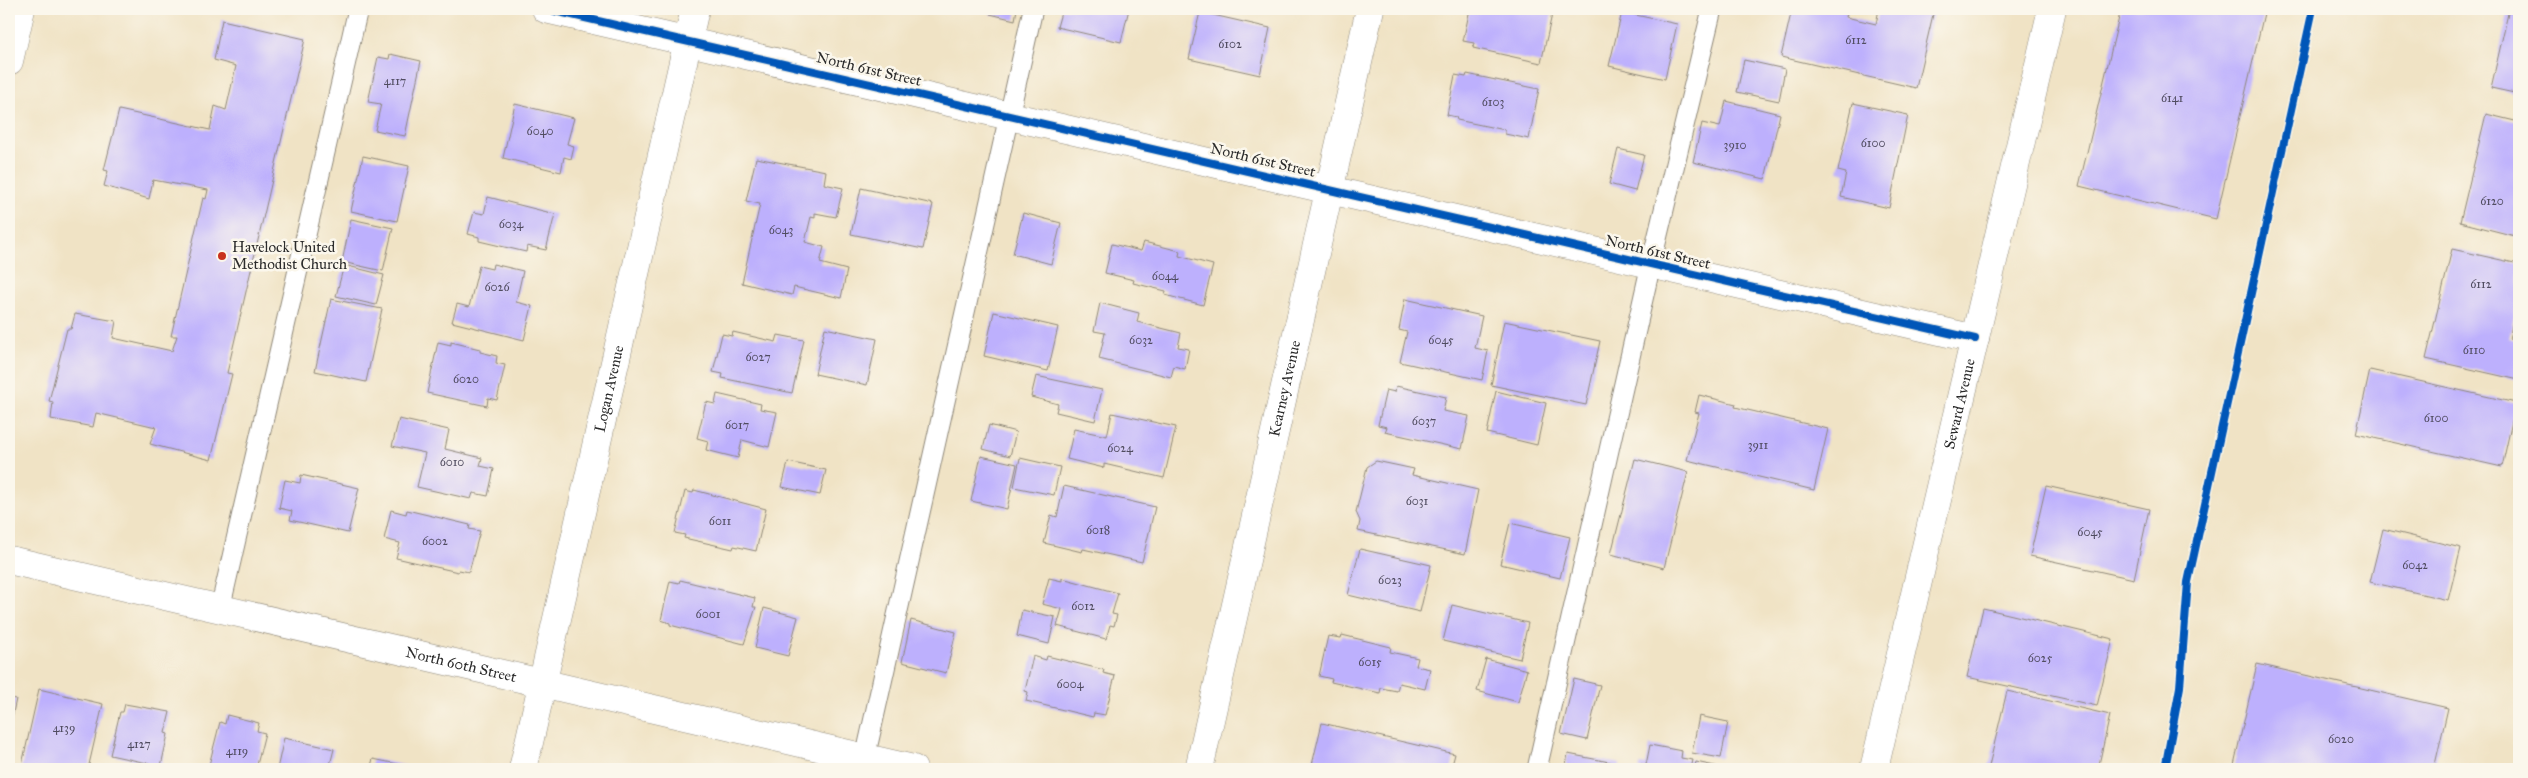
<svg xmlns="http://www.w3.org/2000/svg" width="2528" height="778" viewBox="0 0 2528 778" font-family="'IM FELL Great Primer',serif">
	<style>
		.building { fill: #bdb0fd }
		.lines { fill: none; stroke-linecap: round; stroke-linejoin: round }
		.lane-casing { stroke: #8e8778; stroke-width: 21 }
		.street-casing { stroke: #8e8778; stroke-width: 29 }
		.lane { stroke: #fff; stroke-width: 19 }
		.street { stroke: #fff; stroke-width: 28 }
		.cycleway-casing { stroke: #fbf7ec; stroke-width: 11 }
		.cycleway { stroke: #0057b8; stroke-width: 8 }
		.poi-dot { fill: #c8321e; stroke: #fbf7ec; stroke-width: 2 }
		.labels { text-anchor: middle; stroke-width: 5; stroke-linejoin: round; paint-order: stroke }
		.number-label { font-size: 12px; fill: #504c60 }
		.street-label { font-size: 15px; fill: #2b2b2b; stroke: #fbf7ec }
		.poi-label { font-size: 15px; fill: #2b2b2b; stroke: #fbf7ec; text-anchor: start }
	</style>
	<rect width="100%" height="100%" fill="#fbf7ec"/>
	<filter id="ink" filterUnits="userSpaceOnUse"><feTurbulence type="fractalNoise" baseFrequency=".02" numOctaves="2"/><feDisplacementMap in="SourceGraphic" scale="10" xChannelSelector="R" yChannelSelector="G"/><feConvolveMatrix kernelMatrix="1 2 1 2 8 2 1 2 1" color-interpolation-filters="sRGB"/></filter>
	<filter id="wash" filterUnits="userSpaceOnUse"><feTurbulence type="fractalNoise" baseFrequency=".0096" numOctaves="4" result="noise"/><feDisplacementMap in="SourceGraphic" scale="20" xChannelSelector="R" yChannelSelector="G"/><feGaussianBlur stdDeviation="1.12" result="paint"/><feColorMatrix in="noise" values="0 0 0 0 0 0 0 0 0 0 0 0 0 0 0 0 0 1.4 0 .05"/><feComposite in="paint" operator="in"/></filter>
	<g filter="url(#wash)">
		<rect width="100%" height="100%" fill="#f0e3c5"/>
		<g id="blocks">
			<path class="building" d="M991,9H1017L1015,20L990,14Z
				M1062,9H1129L1121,42L1057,27Z
				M1470,9L1553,10L1541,63L1473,48L1474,43L1463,41Z
				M1792,9H1848L1846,17L1876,24L1879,9L1934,10L1916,88L1781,57Z
				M2121,9H2265L2216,219L2079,186Z
				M2509,9H2519V94L2491,88Z
				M1200,12L1270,28L1260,75L1189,59Z
				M1622,12L1677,24L1665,79L1609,66Z
				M222,20L305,39L227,373L232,374L211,460L150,444L156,427L96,413L93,427L51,419L53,402L49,401L67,329H71L75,314L116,321L113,338L172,351L177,336H171L203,198L206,199L208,190L153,180L149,199L104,186L108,171L104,170L119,110L210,130L215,106L226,110L236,66L214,60Z
				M390,54L421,61L405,136L375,130L381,104L368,102L378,57L389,59Z
				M1744,60L1785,69L1779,101L1737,92Z
				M1467,74L1539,89L1529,139L1505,134V130L1457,120L1456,117L1447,115L1455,75L1466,77Z
				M1726,101L1780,114L1765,179L1693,162L1702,123L1720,127Z
				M1853,103L1908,115L1889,208L1841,197L1846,173L1838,171Z
				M515,104L574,118L567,144L574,146L571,159L564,157L561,172L503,158Z
				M2486,114L2519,122V237L2460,222Z
				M1618,149L1644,155L1635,191L1609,184Z
				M363,156L409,166L397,221L351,211Z
				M756,158L826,171L824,184L843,188L836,217L815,213V218L811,217L805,242L824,247L820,263L847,270L841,298L794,287L792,295L742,283L760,204L746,201Z
				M861,188L933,204L923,249L851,234Z
				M488,197L555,214L546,250L527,246L526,252L479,241V237L468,234L474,212L484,214Z
				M1023,213L1061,223L1051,264L1013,254Z
				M351,219L393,228L383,271L342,262Z
				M1144,242L1180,251L1179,256L1213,265L1203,305L1165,295L1166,291L1133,283L1134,280L1105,273L1112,244L1141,251Z
				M2452,249L2519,264V304L2517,303L2509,339L2519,342V380L2426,359Z
				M493,264L523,271L516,302L532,306L524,340L452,322L457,304L469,307L479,266L492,269Z
				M344,265L384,275L376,305L336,296Z
				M331,299L382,309L366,382L315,371Z
				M1405,299L1482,316L1475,348L1488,351L1482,380L1400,362L1407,332L1399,330Z
				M1100,303L1139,313L1137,322L1181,333L1178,347L1189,349L1185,369L1174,366L1171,377L1099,359L1105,333L1094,331Z
				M994,312L1058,327L1048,371L984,356Z
				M1504,321L1600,341L1586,405L1491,385Z
				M825,328L877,339L867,385L815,374Z
				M733,332L776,342L778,335L804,340L792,393L722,378L723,374L713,372L722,334L732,336Z
				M438,342L451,345V342L480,349V352L497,356L496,363L505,365L497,400L488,398L487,406L427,393Z
				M2370,370L2516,403L2502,467L2356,434Z
				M1036,376L1102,390L1095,421L1056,412L1058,404L1031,397Z
				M1396,386L1446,397L1443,411L1469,416L1462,449L1385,432L1387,427L1378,425L1386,390L1395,392Z
				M1496,391L1546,403L1537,445L1487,433Z
				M717,394L761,404L760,409L777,412L769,447L742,440L738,458L706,450L708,441L697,438L706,402L715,404Z
				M1699,395L1736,404L1735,407L1828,429L1814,490L1687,460L1699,413L1695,412Z
				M1112,413L1176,427L1164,478L1104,464V468L1067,459L1074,429L1107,436Z
				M399,419L449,430L445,449L482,458L480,466L494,469L488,496L473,493L471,499L417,487L425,453L392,446Z
				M989,425L1016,432L1010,456L983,449Z
				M981,456L1017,464L1007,509L971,501Z
				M1020,458L1060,467L1054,495L1014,487Z
				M1635,459L1688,472L1664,568L1611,554Z
				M1376,461L1414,469L1412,475L1478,490L1465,554L1358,531L1360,521L1356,512L1367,467Z
				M788,462L826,470L820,495L782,487Z
				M301,475L359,488L348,533L290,520L292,511L279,508L285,480L300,483Z
				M1064,486L1155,507L1142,562L1083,549L1082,552L1044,543L1051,515L1057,517Z
				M2046,486L2149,509L2134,579L2030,556Z
				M694,490L766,509L756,551L734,546L733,549L684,538L685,535L675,533L685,491L693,493Z
				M391,510L406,514L407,510L470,525L469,529L480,531L469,572L459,570L458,572L396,558L400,543L384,539Z
				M1510,523L1570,537L1560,578L1500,564Z
				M2383,529L2461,548L2448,600L2370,582Z
				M1360,549L1431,565L1420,612L1348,595Z
				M1049,578L1062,581V578L1118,593L1112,614L1117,615L1114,626L1110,625L1106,639L1057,626L1062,609L1042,604Z
				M680,580L755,598L753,607H756L744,644L670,625V623L661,620L670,581L679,583Z
				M1452,605L1528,623L1520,659L1443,641Z
				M764,608L798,617L788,656L755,648Z
				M1983,608L2113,639L2097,706L1967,677Z
				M1022,610L1055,617L1049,644L1017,636Z
				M911,620L956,632L946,673L902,662Z
				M1342,635L1391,647L1390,652L1418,658L1416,666L1430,669L1425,689L1399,683L1397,691L1381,688L1380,693L1331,682L1332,679L1319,676L1328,636L1341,638Z
				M1033,656L1046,660L1047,656L1104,670L1103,673L1115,676L1105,715L1094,713L1093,717L1026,701L1028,692L1025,691Z
				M1486,659L1527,670L1518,702L1477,691Z
				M2257,664L2448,708L2434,769H2233Z
				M1574,679L1600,685L1587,740L1561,734Z
				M39,689L103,704L88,769H21Z
				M2007,691L2110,715L2098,769H2002L1989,766Z
				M9,698L16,699L10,727H9Z
				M125,704L170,712L165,733L168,734L161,766L110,755L120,712H123Z
				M227,715L259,723L257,731L265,733L256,769H208L220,722L225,724Z
				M1699,716L1728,722L1721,758L1692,753Z
				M1322,723L1455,754L1451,769H1311Z
				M284,738L334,749L329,769H277Z
				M1650,745L1682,751L1681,758L1693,760L1691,769H1639L1641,764L1646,765Z
				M1568,754L1620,764L1619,769H1565Z
				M373,759L417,768V769H370Z
				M1696,762L1724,768V769H1694Z"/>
		</g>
	</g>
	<g filter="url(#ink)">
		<use href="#blocks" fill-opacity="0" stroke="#8e8778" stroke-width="1"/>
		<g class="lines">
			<g class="lane-casing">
				<path id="lane" d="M220,609L358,9
					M865,758L1033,9
					M1537,769L1651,264L1712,9"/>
			</g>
			<g class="street-casing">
				<g id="street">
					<path d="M546,9L1975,339"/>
					<path d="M9,61L21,9"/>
					<path id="s1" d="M9,560L913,769"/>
					<path id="s2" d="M523,769L695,9"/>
					<path id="s3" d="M1199,769L1370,9"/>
					<path id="s4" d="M1874,769L2052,9"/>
				</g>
			</g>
			<use href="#lane" class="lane"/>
			<use href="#street" class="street"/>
			<g class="cycleway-casing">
				<path id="cycleway" d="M546,9L1975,339
					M2165,769L2180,687L2188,582L2313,9"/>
			</g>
			<use href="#cycleway" class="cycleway"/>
		</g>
	</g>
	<circle class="poi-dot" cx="222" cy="256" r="5"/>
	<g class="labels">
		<g class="number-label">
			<text x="1856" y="44">6112</text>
			<text x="1230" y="48">6102</text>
			<text x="395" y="85">4117</text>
			<text x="2172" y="102">6141</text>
			<text x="1493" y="106">6103</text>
			<text x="540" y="135">6040</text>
			<text x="1873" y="147">6100</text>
			<text x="1735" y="149">3910</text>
			<text x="2492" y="205">6120</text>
			<text x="511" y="228">6034</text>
			<text x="781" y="234">6043</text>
			<text x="1165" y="280">6044</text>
			<text x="2481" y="288">6112</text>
			<text x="497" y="291">6026</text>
			<text x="1141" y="344">6032</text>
			<text x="1441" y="344">6045</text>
			<text x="2474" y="354">6110</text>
			<text x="758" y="361">6027</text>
			<text x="466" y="383">6020</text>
			<text x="2436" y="422">6100</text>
			<text x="1424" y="425">6037</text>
			<text x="737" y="429">6017</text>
			<text x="1758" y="449">3911</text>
			<text x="1120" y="452">6024</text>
			<text x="452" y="466">6010</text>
			<text x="1417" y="505">6031</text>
			<text x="720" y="525">6011</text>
			<text x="1098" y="534">6018</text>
			<text x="2090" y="536">6045</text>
			<text x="435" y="545">6002</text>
			<text x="2415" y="569">6042</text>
			<text x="1390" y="584">6023</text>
			<text x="1083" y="610">6012</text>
			<text x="708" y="618">6001</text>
			<text x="2040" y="662">6025</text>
			<text x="1370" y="666">6015</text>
			<text x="1070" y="688">6004</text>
			<text x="64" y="732">4139</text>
			<text x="2341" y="743">6020</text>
			<text x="139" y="748">4127</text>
			<text x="237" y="755">4119</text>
		</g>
		<g class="street-label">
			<text transform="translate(869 69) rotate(13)" y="5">North 61st Street</text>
			<text transform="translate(1263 160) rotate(13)" y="5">North 61st Street</text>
			<text transform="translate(1658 252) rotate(13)" y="5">North 61st Street</text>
			<text dy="5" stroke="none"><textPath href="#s2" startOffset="390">Logan Avenue</textPath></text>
			<text dy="5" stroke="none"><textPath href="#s3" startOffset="390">Kearney Avenue</textPath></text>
			<text dy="5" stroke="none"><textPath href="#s4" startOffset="375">Seward Avenue</textPath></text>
			<text dy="5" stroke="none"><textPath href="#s1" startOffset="464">North 60th Street</textPath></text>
		</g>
		<g class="poi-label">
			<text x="232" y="252">Havelock United<tspan x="232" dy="17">Methodist Church</tspan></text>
		</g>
	</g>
	<rect width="2528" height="778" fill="none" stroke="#fbf7ec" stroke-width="30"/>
</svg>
